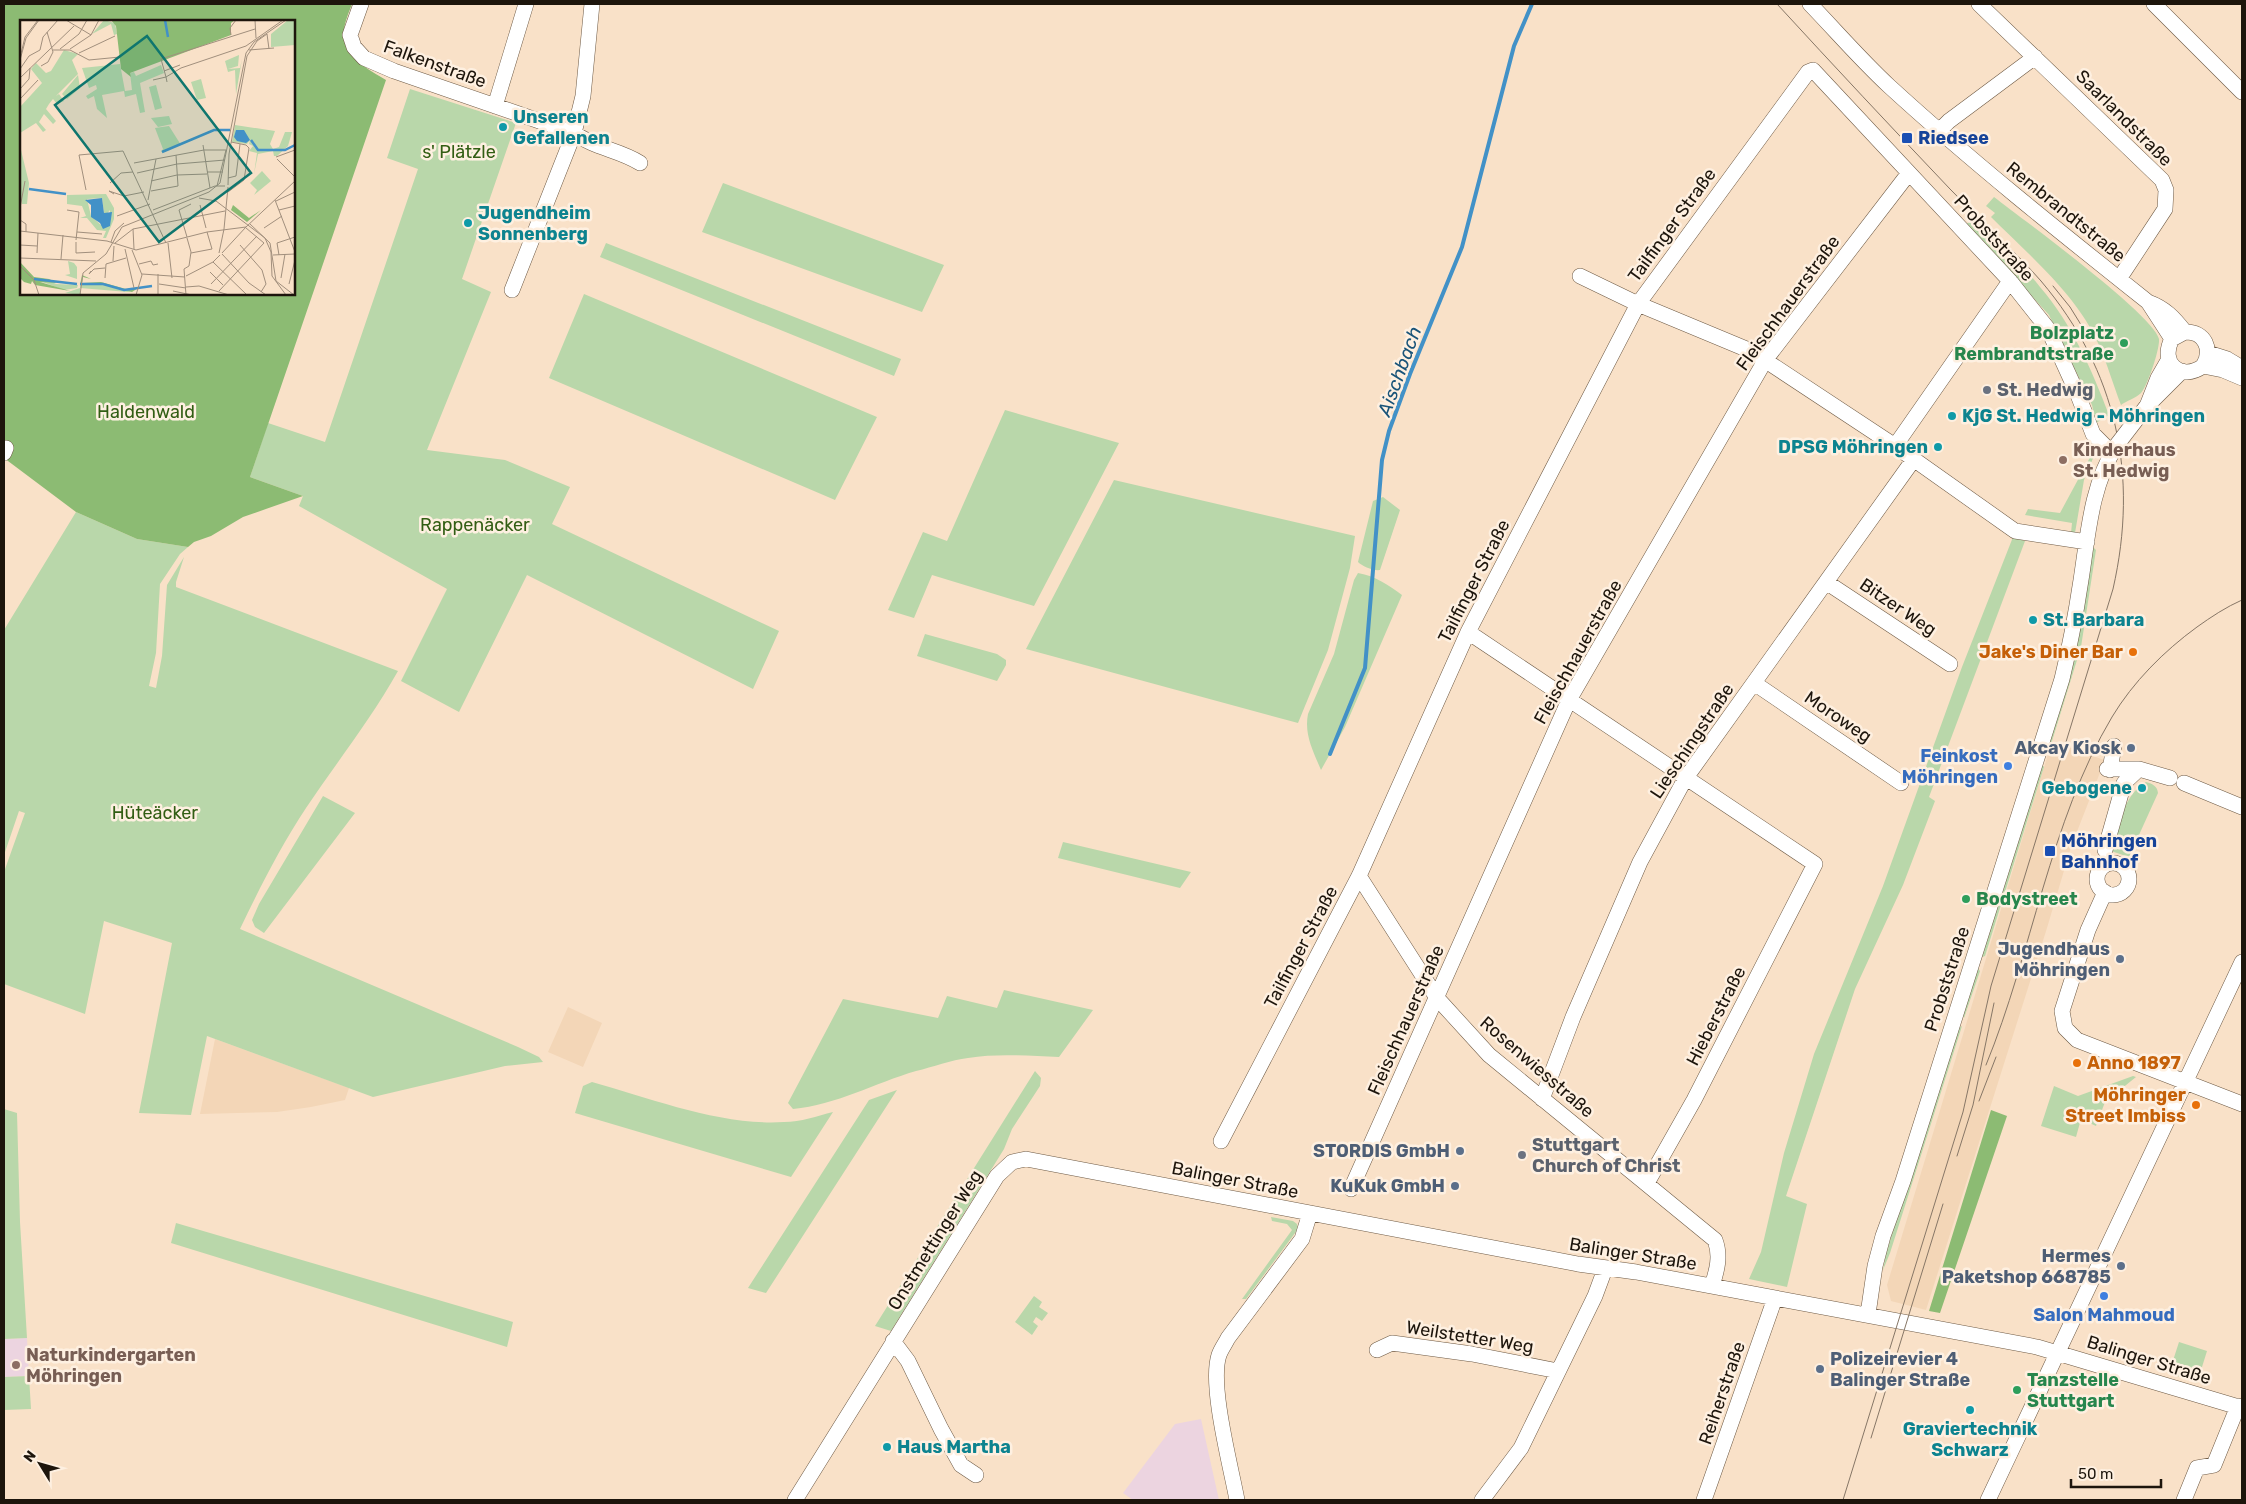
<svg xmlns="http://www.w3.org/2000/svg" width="2246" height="1504" viewBox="0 0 2246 1504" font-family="Rubik,sans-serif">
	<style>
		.built { fill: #f3d6b7 }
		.education { fill: #ecd4e0 }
		.green { fill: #b9d7aa }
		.forest { fill: #8cbb73; fill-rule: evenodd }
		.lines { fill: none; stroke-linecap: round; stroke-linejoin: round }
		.stream { stroke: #4291c7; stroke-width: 4 }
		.minor-casing { stroke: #6e5a45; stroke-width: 16 }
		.minor { stroke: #fff; stroke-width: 15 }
		.tram { stroke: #867666; stroke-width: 1 }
		.minor-bridge-casing { stroke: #6e5a45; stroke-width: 16; stroke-linecap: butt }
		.minor-bridge { stroke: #fff; stroke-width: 15 }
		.culture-dot { fill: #0f9aa8; stroke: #fef0e1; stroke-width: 2 }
		.transit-dot { fill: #1a4fb4; stroke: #fef0e1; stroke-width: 2 }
		.leisure-dot { fill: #2e9e5b; stroke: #fef0e1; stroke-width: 2 }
		.worship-dot { fill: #6b7280; stroke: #fef0e1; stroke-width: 2 }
		.education-dot { fill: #8d6e63; stroke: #fef0e1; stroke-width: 2 }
		.food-dot { fill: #e8710a; stroke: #fef0e1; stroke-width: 2 }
		.service-dot { fill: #5c6f8a; stroke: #fef0e1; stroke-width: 2 }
		.shop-dot { fill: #3f7fe0; stroke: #fef0e1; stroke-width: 2 }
		.labels { text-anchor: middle; stroke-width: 5; stroke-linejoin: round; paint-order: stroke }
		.street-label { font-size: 18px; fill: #1d150c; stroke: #fef0e1 }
		.culture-label { font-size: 18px; font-weight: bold; fill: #0d838f; stroke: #fef0e1; text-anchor: start }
		.transit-label { font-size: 18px; font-weight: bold; fill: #164399; stroke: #fef0e1; text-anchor: start }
		.park-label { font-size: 18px; fill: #325e14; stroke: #fef0e1 }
		.leisure-label { font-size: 18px; font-weight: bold; fill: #27864d; stroke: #fef0e1; text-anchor: start }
		.worship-label { font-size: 18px; font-weight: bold; fill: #5b616d; stroke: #fef0e1; text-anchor: start }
		.education-label { font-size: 18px; font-weight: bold; fill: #785e54; stroke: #fef0e1; text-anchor: start }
		.food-label { font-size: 18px; font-weight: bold; fill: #c56008; stroke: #fef0e1; text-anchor: end }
		.service-label { font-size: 18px; font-weight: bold; fill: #4e5e75; stroke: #fef0e1; text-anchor: end }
		.shop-label { font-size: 18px; font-weight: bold; fill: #366cbe; stroke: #fef0e1; text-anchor: end }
		.water-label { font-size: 19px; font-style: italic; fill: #1a5479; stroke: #fef0e1 }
		.inset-river { fill: none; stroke: #4291c7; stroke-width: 2.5 }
		.inset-road { fill: none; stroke: #a18f7d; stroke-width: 1 }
		.view { fill: #0f766e; fill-opacity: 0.15; stroke: #0f766e; stroke-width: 2.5 }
		.inset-edge { fill: none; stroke: #1d150c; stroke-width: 2.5 }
	</style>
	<rect width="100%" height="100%" fill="#f9e1c8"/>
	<path class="built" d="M2052,741L2104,760L2100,769L2101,770L2071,847L2047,928L1926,1310L1891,1301L1887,1285Z
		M568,1007L602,1023L583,1067L548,1052Z
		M215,1039L349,1088L345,1100L311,1107L277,1112L200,1114Z"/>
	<path class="education" d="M27,1338L29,1376L4,1377V1339Z
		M1201,1419L1219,1500H1133L1123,1493L1175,1424Z"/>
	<path class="green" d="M410,89L516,123L462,279L491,292L427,450L505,460L570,487L552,524L779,631L753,689L527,575L459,712L401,681L447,589L299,506L303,496L250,477L268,423L325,442L418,169L387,158Z
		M723,183L944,265L922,312L702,232Z
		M1994,197C2021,218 2154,315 2159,339C2160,349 2147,387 2141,393C2136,398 2126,401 2121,405C2113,384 2107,363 2098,343C2077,295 2028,254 1991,217L1995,213L1986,206Z
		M1977,220C1998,242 2021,263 2040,287C2072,324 2092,370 2109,415L2096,423L2092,405L2049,315L1965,224Z
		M606,243L901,359L894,376L600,257Z
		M584,294L877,417L835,500L549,378Z
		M1005,410L1119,443L1034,606L932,575L914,618L888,610L923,532L947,541Z
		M2094,450L2096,451L2084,480L2075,533H2071L2072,523L2025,515L2028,509L2060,513Z
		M1114,480L1355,536L1350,568L1328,650L1298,723L1026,649Z
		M1383,497L1400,510L1380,570C1373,571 1362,566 1358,562L1373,501Z
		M76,512L137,539L188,547L180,554L160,584L156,653L149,686L156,688L162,656L167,585L184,557L176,582V587L398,671C371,719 337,762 306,808C281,846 260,887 240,929L518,1047L539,1057L543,1062L505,1066L373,1097L207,1036L191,1115L139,1113L172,943L104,921L85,1014L4,984V872L25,813L19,811L4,855V630Z
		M2013,537L2025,541L1929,797L1935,801L1903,885L1855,989L1786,1196L1807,1204L1787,1287L1749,1279L1761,1252L1784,1153L1814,1054L1883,886L1962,667Z
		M2093,547L2096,550L2081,647L2048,754L2044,756Z
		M1358,573C1376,576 1388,585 1402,595L1345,727L1321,770C1313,751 1304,734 1308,714L1334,654L1354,580Z
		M925,634L997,654L1006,660V665L997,681L917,656Z
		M2041,763L2044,767L1985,956L1979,958Z
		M2146,782C2153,784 2157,786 2158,793L2129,857L2111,851C2118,828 2123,795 2146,782Z
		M323,796L355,813L264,933L255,927L252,920L259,904Z
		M1063,842L1191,872L1180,888L1058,858Z
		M1977,967L1980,971L1964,1018L1962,1013Z
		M1004,990L1093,1010L1059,1057C1029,1056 998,1053 968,1058C951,1060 933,1067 916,1071C875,1083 836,1105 793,1109L788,1103L843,999L938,1018L947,996L997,1008Z
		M1962,1026L1890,1253L1883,1270L1886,1253L1957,1029Z
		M1035,1071L1041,1078L1040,1086L1012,1129L1004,1149L891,1331L875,1326Z
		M2133,1076L2136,1077L2105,1102L2096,1126L2081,1119L2076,1137L2041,1126L2054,1086L2078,1096Z
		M592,1082C653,1099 721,1126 784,1122C801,1122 817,1116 833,1112L791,1177L575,1113L583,1086Z
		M897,1090L766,1293L748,1288L869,1100Z
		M4,1109L17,1113L20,1222L27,1338L4,1339Z
		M1271,1217L1293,1221L1297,1224L1298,1229L1246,1299H1242L1292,1230L1287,1224L1272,1221Z
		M176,1223L513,1322L507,1347L171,1243Z
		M1034,1296L1042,1302L1039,1307L1048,1313L1042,1321L1036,1317L1033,1322L1038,1326L1032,1335L1015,1322Z
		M2179,1342L2207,1351L2197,1383L2169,1373Z
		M29,1376L31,1409L4,1410V1377Z"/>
	<path class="forest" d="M4,4H352C349,12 345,21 344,30C340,55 368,69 386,80L250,477L303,496L243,517L211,536L194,542L188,547L137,539L76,512L4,458ZM21,21H294V294H21Z
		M1991,1110L2007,1116L1940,1313L1929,1311Z"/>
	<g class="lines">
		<path class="stream" d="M1330,754L1365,668L1382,460L1389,431L1410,374L1462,247L1514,46L1532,4"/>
		<g class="minor-casing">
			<path id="minor" d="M361,4L350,35L354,47L364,58L394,71L574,133L583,96L592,4
				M1810,4C1836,31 1861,60 1889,86C1972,162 2060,232 2148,302C2165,308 2174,318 2185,332
				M1979,4L2162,180L2166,190L2165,209L2119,279
				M2154,4L2242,92
				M495,106L526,4
				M1939,131L1949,121L2035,57
				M1580,276L1638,304L1751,351L1895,446L2015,531L2087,542
				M512,290L574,133C594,148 620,150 640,163
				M2148,302L2172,339
				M2208,353L2227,359L2242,368
				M2203,366C2213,350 2205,331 2185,332L2172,339C2159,363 2181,382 2203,366L2223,370L2242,378
				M2151,402L2182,371
				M2147,406L2158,378L2169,359
				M1895,446L2010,281
				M4,453L6,448
				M1826,582L1950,664
				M1468,632L1815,864L1694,1100L1647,1183
				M1754,683L1901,783
				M2107,769H2139L2170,778
				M2110,770L2114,746
				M2184,783L2242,807
				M2105,850L2124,783L2139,769
				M2097 879a16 16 0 1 1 32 0a16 16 0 1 1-32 0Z
				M1359,876L1437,998L1489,1055L1715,1240C1721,1256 1717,1270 1712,1286
				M2105,892L2088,930L2062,1011L2065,1028L2077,1040L2242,1104
				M1542,1099L1573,1017L1640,862L1685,779L1914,459
				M1221,1141L1359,876L1468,632L1638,304L1808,72L1813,70L2010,281L2048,329L2078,395L2093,434L2112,453
				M1351,1189L1569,700L1766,359L1909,173
				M1868,1314L1875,1266L1883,1236L1903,1181L2062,679C2070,646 2076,613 2081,580C2088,535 2091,486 2116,446
				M893,1341L908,1361L941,1429L961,1465L976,1475
				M1377,1350L1392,1343L1472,1354L1558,1371
				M795,1500L997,1176L1012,1162L1026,1159L1578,1264L1636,1272L2037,1347L2242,1408
				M1237,1500C1231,1467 1209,1385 1219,1355C1221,1349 1225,1344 1228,1338L1302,1239L1310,1213
				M1482,1500L1521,1448L1595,1296L1605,1269
				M1704,1500L1775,1298
				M1988,1500L2242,962
				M2184,1500L2197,1468L2214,1465L2238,1406"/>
		</g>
		<use href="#minor" class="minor"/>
		<path class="tram" d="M1777,4C1834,66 1892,128 1950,189C1980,220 2013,249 2041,281C2117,371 2139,475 2113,589L1991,986L1963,1112L1843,1500
			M2053,286L2070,307L2088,336
			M1986,1065C2032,953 2050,821 2112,717C2133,682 2164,651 2197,627C2211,617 2226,607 2242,600
			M1979,1101L1996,1057
			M1957,1156L1973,1105L1994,1003
			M1871,1438L1943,1204"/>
		<g class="minor-bridge-casing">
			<path id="minor-bridge" d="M2116,446L2146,407"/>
		</g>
		<use href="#minor-bridge" class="minor-bridge"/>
	</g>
	<g class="culture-dot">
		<circle cx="503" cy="127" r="5"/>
		<circle cx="468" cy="223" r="5"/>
		<circle cx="1952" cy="416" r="5"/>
		<circle cx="1938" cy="447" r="5"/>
		<circle cx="2033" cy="620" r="5"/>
		<circle cx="2142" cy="788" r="5"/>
		<circle cx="1970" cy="1410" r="5"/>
		<circle cx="887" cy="1447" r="5"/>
	</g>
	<g class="transit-dot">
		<rect x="1901" y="132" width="12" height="12" rx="2.5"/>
		<rect x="2044" y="845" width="12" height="12" rx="2.5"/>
	</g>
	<g class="leisure-dot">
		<circle cx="2124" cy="343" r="5"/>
		<circle cx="1966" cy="899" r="5"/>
		<circle cx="2017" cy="1390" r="5"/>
	</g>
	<g class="worship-dot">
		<circle cx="1987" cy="390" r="5"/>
		<circle cx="1522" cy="1155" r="5"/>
	</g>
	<g class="education-dot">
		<circle cx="2063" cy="460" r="5"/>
		<circle cx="16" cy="1365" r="5"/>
	</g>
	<g class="food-dot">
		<circle cx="2133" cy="652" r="5"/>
		<circle cx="2077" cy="1063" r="5"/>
		<circle cx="2196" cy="1105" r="5"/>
	</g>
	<g class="service-dot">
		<circle cx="2131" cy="748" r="5"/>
		<circle cx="2120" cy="959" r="5"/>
		<circle cx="1460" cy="1151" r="5"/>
		<circle cx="1455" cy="1186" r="5"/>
		<circle cx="2121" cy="1266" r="5"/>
		<circle cx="1820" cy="1369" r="5"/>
	</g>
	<g class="shop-dot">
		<circle cx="2008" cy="766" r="5"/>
		<circle cx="2104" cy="1296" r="5"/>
	</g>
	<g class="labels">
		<g class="street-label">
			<text transform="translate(435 64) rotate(20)" y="6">Falkenstraße</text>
			<text transform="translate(2124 118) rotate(45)" y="6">Saarlandstraße</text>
			<text transform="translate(2066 212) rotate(39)" y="6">Rembrandtstraße</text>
			<text transform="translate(1672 225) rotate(-54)" y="6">Tailfinger Straße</text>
			<text transform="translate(1994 238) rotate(48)" y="6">Probststraße</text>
			<text transform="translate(1788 303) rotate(-54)" y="6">Fleischhauerstraße</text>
			<text transform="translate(1474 581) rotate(-63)" y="6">Tailfinger Straße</text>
			<text transform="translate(1898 607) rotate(34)" y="6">Bitzer Weg</text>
			<text transform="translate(1578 652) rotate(-61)" y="6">Fleischhauerstraße</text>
			<text transform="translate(1838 717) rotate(34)" y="6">Moroweg</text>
			<text transform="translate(1692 741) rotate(-56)" y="6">Lieschingstraße</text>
			<text transform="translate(1301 947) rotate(-62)" y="6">Tailfinger Straße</text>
			<text transform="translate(1947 979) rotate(-72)" y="6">Probststraße</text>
			<text transform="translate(1716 1016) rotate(-63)" y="6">Hieberstraße</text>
			<text transform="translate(1406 1020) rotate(-66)" y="6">Fleischhauerstraße</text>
			<text transform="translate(1537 1067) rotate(41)" y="6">Rosenwiesstraße</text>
			<text transform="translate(1235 1180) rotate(11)" y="6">Balinger Straße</text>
			<text transform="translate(935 1240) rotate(-58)" y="6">Onstmettinger Weg</text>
			<text transform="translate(1633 1254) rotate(9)" y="6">Balinger Straße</text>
			<text transform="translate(1470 1337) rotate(9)" y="6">Weilstetter Weg</text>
			<text transform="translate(2149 1360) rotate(17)" y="6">Balinger Straße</text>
			<text transform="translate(1722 1393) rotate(-71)" y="6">Reiherstraße</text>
		</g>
		<g class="culture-label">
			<text x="513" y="123">Unseren<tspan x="513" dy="21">Gefallenen</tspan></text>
			<text x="478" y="219">Jugendheim<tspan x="478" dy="21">Sonnenberg</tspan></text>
			<text x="1962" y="422">KjG St. Hedwig - Möhringen</text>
			<text x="1928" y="453" text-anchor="end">DPSG Möhringen</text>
			<text x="2043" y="626">St. Barbara</text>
			<text x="2132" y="794" text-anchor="end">Gebogene</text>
			<text x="1970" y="1435" text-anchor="middle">Graviertechnik<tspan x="1970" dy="21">Schwarz</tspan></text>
			<text x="897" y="1453">Haus Martha</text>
		</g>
		<g class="transit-label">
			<text x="1918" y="144">Riedsee</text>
			<text x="2061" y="847">Möhringen<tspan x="2061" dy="21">Bahnhof</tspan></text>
		</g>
		<g class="park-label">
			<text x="459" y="158">s' Plätzle</text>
			<text x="146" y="418">Haldenwald</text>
			<text x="475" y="531">Rappenäcker</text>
			<text x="155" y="819">Hüteäcker</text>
		</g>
		<g class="leisure-label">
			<text x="2114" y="339" text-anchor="end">Bolzplatz<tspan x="2114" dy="21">Rembrandtstraße</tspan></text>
			<text x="1976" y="905">Bodystreet</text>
			<text x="2027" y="1386">Tanzstelle<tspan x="2027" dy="21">Stuttgart</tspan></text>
		</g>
		<g class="worship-label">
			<text x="1997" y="396">St. Hedwig</text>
			<text x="1532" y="1151">Stuttgart<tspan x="1532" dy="21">Church of Christ</tspan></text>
		</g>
		<g class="education-label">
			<text x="2073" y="456">Kinderhaus<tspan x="2073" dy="21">St. Hedwig</tspan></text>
			<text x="26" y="1361">Naturkindergarten<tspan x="26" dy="21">Möhringen</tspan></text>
		</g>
		<g class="food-label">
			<text x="2123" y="658">Jake's Diner Bar</text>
			<text x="2087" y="1069" text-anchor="start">Anno 1897</text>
			<text x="2186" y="1101">Möhringer<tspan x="2186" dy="21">Street Imbiss</tspan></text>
		</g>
		<g class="service-label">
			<text x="2121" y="754">Akcay Kiosk</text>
			<text x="2110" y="955">Jugendhaus<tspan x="2110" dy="21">Möhringen</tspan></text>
			<text x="1450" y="1157">STORDIS GmbH</text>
			<text x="1445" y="1192">KuKuk GmbH</text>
			<text x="2111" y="1262">Hermes<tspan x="2111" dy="21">Paketshop 668785</tspan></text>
			<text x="1830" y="1365" text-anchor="start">Polizeirevier 4<tspan x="1830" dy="21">Balinger Straße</tspan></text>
		</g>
		<g class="shop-label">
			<text x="1998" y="762">Feinkost<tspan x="1998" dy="21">Möhringen</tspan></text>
			<text x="2104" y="1321" text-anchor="middle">Salon Mahmoud</text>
		</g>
		<g class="water-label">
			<text transform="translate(1399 371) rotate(-70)" y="7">Aischbach</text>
		</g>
	</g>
	<g transform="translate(20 20)">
		<rect width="275" height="275" fill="#f9e1c8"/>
		<path d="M84,0L95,3L97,14L94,15L91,4L72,14ZM268,0H275V25L251,27V14ZM44,30L58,34L52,40L58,54L36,76L39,74L44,81L37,84L33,79L29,84L26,89L36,101L33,104L24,94L19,102L26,110L23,112L16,103L0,113V87L22,63L11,49L16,43L26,53L31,51ZM219,35L218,46L208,49L220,48L222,39L216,74L215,50L208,52L205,41ZM100,44L105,71L112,70L110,53L114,52L116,56L141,45L144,53L120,63L125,92L120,93L116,74L105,77L104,71L82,75L87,98L77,89L74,76L68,79L66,76L77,69L76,65L69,68L62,48ZM58,55L60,68L47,79L42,74ZM181,59L186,78L177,80L171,62ZM136,65L142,88L135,90L129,67ZM149,96L152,104L138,107L131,98ZM215,105L255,111L250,124L253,129L259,127L265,112H272L268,126L257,136H254L253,131L238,134L234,154L237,133L229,131L233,126L229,124L230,120L227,124L212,122ZM149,106L161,125L141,132L143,129L135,108ZM1,130L9,163L7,184H2L0,171ZM242,151L251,161L234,175L237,170L230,163ZM86,174L94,188V199L86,218H83L86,211L77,210L67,198H60L66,196L62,186L47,184V175ZM82,178L84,193L86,195L90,190V206L81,205L71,196L67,179ZM48,241L54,243L57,247V259L45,255L50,254ZM28,260L36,264L58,265L57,268L44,270L20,261ZM81,264L105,271L116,270L108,272L60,268L61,275L45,273L60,268V265Z" fill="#b9d7aa" fill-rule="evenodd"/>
		<path d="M91,0H215L211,3V15L110,53L111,57L101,49L96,6ZM213,185L229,198L241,190L227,202L211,190ZM0,242L14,257L29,259L37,263L20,262L50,271L15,265L12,261L11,264L4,262L0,258ZM62,255L71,259L63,257L62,263L81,262L106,269L118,268L112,272L81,264L60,265Z" fill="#8cbb73"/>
		<path d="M216,110H224L230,120L226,123L217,121L214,117ZM82,178L84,193L92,192L90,206L83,209L80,203L71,197V185L65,180Z" fill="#4291c7"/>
		<path class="inset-river" d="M145,0L148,17M231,120L238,130H265L275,125M142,132L194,110H210M9,169L46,174M14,259L57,264M60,264H83L104,270L132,266"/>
		<path class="inset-road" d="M46,0L71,15M235,0L236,18M235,9L141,39L146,57L161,48L226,26L263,0M211,15L210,8L216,0M40,29L59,14L67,0M50,29L71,15L79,0M33,30H50L69,40L100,37M229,30L254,28M59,33L95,16M0,38L5,17L18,0M0,40L6,18L19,0M21,46L28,42L33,32L27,12M0,49L9,36L20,30L23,17L38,0M144,51L160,45M0,58L54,6M133,60L146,57L147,62M0,69L9,59L10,48M0,79L18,60M183,125L190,168M256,137L275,130M257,139L275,157M114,143L184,130H206L197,166M187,152H203M117,153L157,144L205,140M208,158L216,156L220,124M131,161L157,155L187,154M90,163L101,153L113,152M208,165L209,134L227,36L237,21L247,14L249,29M66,170L59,135L103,131L146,223M131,171L158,166L156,135M208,172L224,160L229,128L226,125L211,122M94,174L89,171L104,176L124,172M179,178L196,181L245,218L251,232L252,256L266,275M128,180L136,139M255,180L275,232M256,181L275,172M180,185L186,208M0,188L5,161M47,190L59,192L56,220M133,190L195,166H205M259,190L275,186M97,196L130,184M0,200L6,204V212M230,204L250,223L256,261L274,275M244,208L262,196M113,209L114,229M204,209L208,167M0,211L87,221L116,230L187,212L226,207L275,161M57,212L82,214M167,217L159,190L171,184M56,222V233L75,232M91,222L95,211L104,203M95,223L113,209L205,191M148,223L152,258M0,225L17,226M220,225L242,250L246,264L241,272M105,229L114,268M112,230L122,255L116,275M17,233L18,213M171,233L192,229L187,212M199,233L204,209M202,233L226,207M202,234L229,263L246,275M253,235L275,234M259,235L257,223L275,217M0,238L76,241M41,239L43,215M93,241L94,226M193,242L227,275M119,244L131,241L133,245L138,244M0,246L14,260L19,275M71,251L69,254L74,249L85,248M190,252L203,265M122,254L165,257M138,254V275M166,256L193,242L200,235M85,258L86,244L106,238M261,258L265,234M139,264L166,268M191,264L237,216M269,264L275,240M166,267L179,266L209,275M153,271L172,275M199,271L244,223L226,208M60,275L63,253L86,234L102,207L189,172L200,163L226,33L234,22L266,0M166,275L164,249L169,246L171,232L167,218"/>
		<path class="view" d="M127,16L231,153L139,222L35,85Z"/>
		<rect width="275" height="275" class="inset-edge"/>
	</g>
	<rect width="2246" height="1504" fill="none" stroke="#1d150c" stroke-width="10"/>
	<g transform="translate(40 1464) rotate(307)" stroke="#fef0e1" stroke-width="4" paint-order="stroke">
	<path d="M0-4L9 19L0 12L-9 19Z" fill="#1d150c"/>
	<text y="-8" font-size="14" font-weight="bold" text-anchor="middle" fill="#1d150c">N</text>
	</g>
	<path d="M2071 1479v8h90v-8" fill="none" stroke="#1d150c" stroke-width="2.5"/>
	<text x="2078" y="1479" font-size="15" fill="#1d150c" stroke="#fef0e1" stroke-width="4" paint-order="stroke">50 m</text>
</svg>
